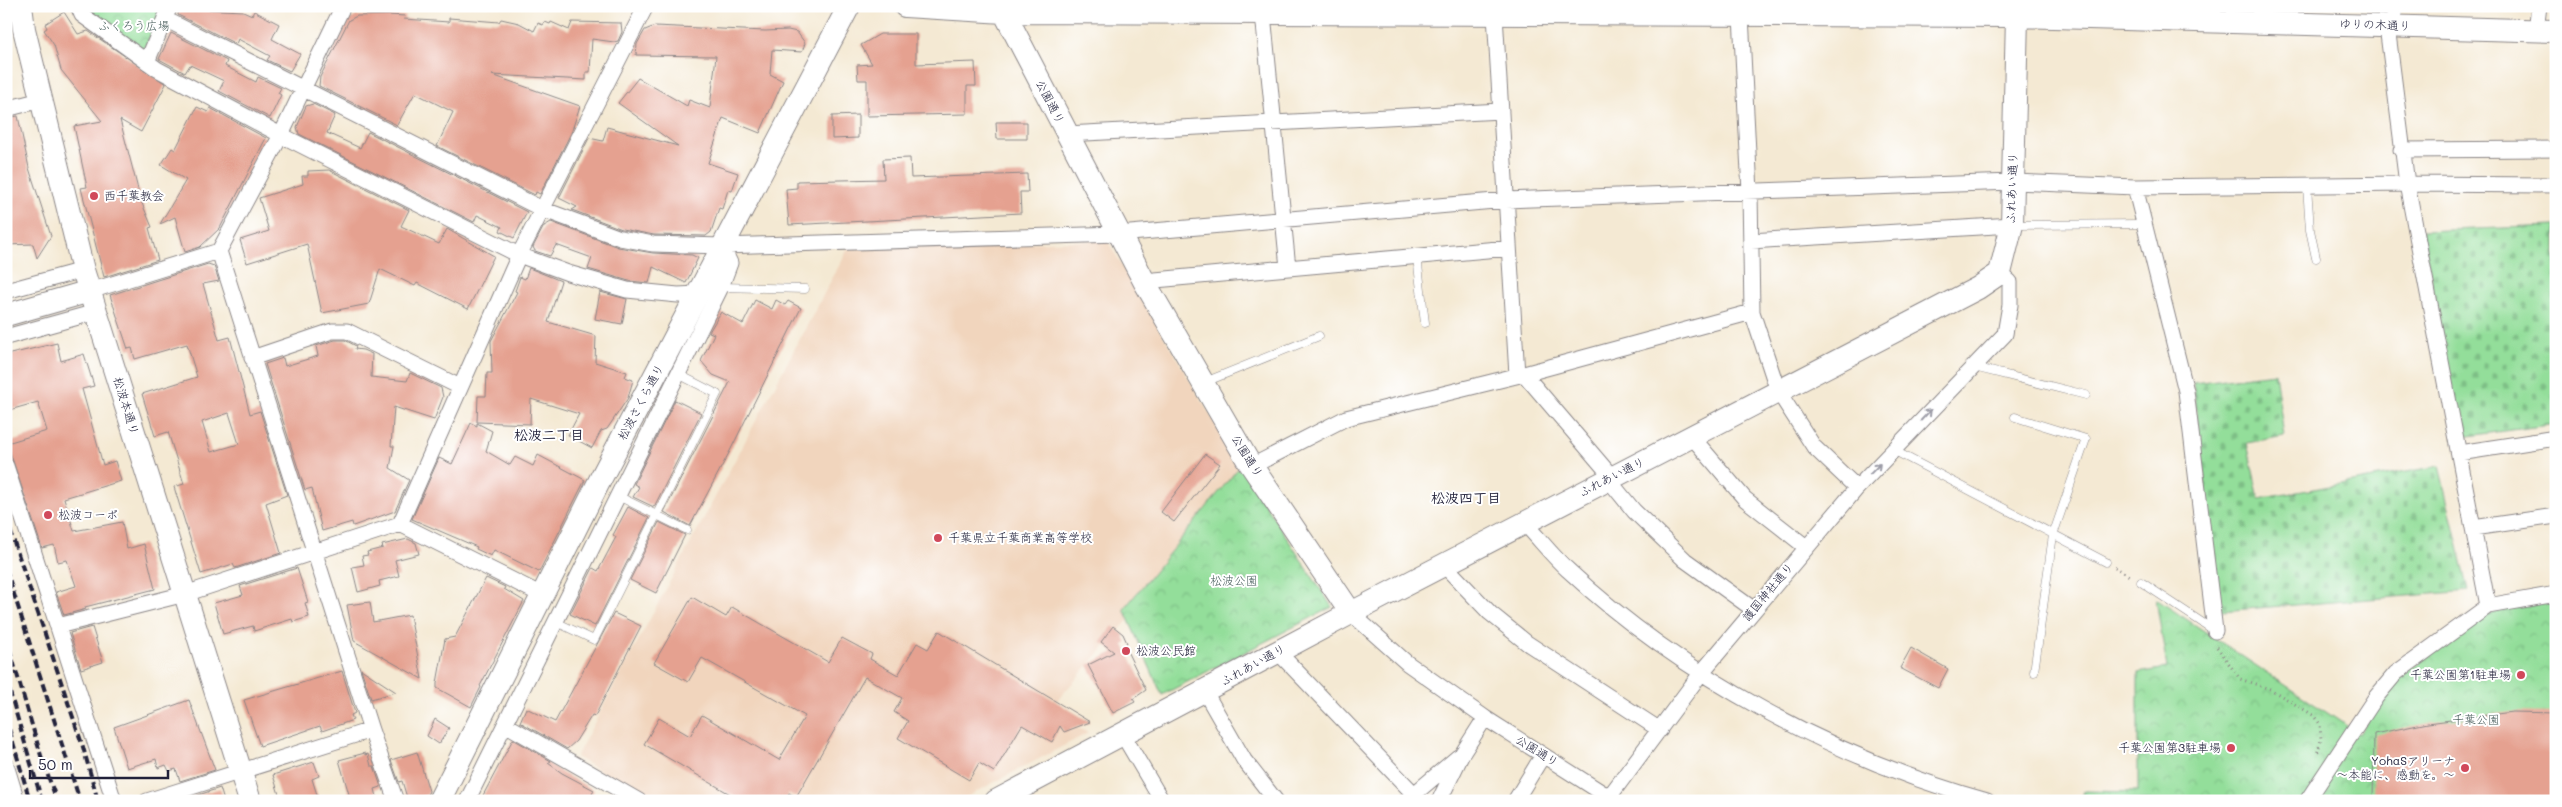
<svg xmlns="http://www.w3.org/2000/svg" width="2562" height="807" viewBox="0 0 2562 807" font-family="Mali,'Klee One',sans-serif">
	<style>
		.built { fill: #f1d5bd }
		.cemetery { fill: url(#cemetery-stones); stroke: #5a806a }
		.park { fill: url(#park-crowns); stroke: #5a806a }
		.building { fill: #e5a190; fill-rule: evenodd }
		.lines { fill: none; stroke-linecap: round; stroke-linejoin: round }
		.lane-casing { stroke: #8b8687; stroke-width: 9 }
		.street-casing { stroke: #8b8687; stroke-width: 17 }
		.secondary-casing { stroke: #8b8687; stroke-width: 24 }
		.path { stroke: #8b8687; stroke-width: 3; stroke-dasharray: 1 4; stroke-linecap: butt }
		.lane { stroke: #fff; stroke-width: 8 }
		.street { stroke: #fff; stroke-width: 15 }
		.secondary { stroke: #fff; stroke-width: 22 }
		.rail { stroke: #22223b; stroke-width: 4; stroke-dasharray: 8 4; stroke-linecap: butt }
		.oneway { stroke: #9c9ca7 }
		.poi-dot { fill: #d1495b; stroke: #fff; stroke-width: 2 }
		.labels { text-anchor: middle; stroke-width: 4; stroke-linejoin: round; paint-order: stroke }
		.street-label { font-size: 12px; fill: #22223b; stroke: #fff }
		.park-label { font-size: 12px; fill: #445a58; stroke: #fff }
		.poi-label { font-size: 12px; fill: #22223b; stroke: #fff; text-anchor: start }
		.neighbourhood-label { font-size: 14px; font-weight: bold; fill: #22223b; stroke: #fff }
	</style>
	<defs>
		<pattern id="cemetery-stones" width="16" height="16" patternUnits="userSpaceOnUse" patternTransform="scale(1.25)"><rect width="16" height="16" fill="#93de9a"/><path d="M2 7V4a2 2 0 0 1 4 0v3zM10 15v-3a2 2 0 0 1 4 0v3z" fill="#7ebe86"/></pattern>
		<pattern id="park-crowns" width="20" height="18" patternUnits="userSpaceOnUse" patternTransform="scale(1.25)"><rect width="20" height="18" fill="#93de9a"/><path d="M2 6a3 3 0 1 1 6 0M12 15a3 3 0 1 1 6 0" fill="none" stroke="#7ebe86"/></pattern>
	</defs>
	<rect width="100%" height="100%" fill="#fff"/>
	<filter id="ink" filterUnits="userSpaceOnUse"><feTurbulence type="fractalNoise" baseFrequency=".02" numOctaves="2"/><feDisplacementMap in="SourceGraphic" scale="10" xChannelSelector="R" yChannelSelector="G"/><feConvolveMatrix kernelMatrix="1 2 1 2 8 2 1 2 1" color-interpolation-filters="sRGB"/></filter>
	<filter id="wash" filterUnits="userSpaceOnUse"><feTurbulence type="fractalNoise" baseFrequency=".0096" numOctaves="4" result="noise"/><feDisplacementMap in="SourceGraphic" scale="20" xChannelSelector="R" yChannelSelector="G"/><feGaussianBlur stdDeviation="1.12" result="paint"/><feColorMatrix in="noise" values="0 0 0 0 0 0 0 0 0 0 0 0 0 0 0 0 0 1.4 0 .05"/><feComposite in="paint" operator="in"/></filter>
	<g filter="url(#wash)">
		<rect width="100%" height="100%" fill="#f4e9d3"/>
		<path class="built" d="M1107,240L1240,466L1124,608L1129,619L1047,712L1088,733L959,801H653L576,757L848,249Z"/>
		<path class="cemetery" d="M2556,226V424L2461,437L2422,231Z
			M2275,373L2284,436L2247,443L2259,499L2439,466L2469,591L2221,611L2193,383Z"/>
		<path class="park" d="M162,6L145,48L136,51L86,14L88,7Z
			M1240,466L1332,607L1162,695L1124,609Z
			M2156,599L2359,734L2380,701L2402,674L2484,616L2508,609L2556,602V801H2081L2084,791L2138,792V673L2167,668Z"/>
		<g id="blocks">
			<path class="building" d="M179,8L243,11L252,15L254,11L279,24L272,39L300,54L290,71L267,60L270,56L238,39L236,44L178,15Z
				M64,12L78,34L88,31L166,84L141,132L120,120L141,201L152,227L149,228L158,260L104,277L81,188L87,187L74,126L102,121L61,70L54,45L44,30L47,28L45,24Z
				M390,15L405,16L404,19L449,22V18L499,22L501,19L519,23L534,31L538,23L543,25L545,22L550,24L551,22L569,30L572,22L621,23L622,32L618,41L614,42L592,39L590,72H586V80L492,75L580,106L571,133L540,194L536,192L535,195L437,146L453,112L415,93L397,125L319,86L320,77L349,20L357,16Z
				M655,26L765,31L788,30L797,32L805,43L802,52L772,50L770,74L783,81L760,133L723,118L708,163L738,173L732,191L728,190L722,209L719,208L711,232L706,236L654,235L622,229L572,210L577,207L559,198L589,138L603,141L607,127L678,146L618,103L638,78L687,106L689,100L710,108L716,56L636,55L637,44L645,30Z
				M171,33L227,61L225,66L256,82L258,77L281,88L278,93L281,95L270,118L219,91L224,81L190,65L185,73L159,59Z
				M880,34H916V64L975,62L976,86H967V114L867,116V80H858L857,65L872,64L861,45Z
				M313,104L335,115L327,133L360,148L368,132L527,212L514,238L500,231L502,227L477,215L474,222L299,134L297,127L306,106Z
				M197,107L208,112L210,108L266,138L220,228L200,247L185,252L175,217L160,224L186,180L161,165L172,148L175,150Z
				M858,115V138L832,139V116Z
				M18,116L29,168L51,236L37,258L33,244L6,245V118Z
				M996,122H1027V139H997Z
				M910,158L911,178L1027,174L1028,192H1020L1021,213L789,225L786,189L797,188V181L884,179L883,159Z
				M329,170L409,210L401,226L439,244L447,229L494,256L468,309L417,283L415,286L380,269L369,304L322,313L307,244L247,263L240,240L269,231L259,198L303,184L302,176H308V171Z
				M551,222L618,247L653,253L692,255L698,258L686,283L653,267L649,283L629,281L588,269L592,258L556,245L550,256L535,251L533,247L544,226Z
				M208,264L214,266L219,281L203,284L219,340L230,337L250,414L260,411L287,495L266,503L281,553L235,568L233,564L201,574L174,487L184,484L168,432L155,436L142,394L197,377L187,344L135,359L132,348L128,349L110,295ZM229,413L239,444L211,452L202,422Z
				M529,268L561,281L548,322L596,336L595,362L627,372L625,377L633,380L628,398L607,429L601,431L592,448L568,435L579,414L531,399L530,424L477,422L478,396H486L487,373H492L491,341L517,292L515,291L520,277L525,279Z
				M600,292L627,299L622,324L595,319Z
				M755,300L772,309L776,300L785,305L788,301L801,308L730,451L690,526L664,512L730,382L713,375L701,361L714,334L709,332L721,312L743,324Z
				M335,340H345L356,346L355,349L363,350L372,354L371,377L407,381L410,373L441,388L443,397L434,420L394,407L391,446H394L390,468L409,480L395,511L353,526L352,522L322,531L312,488L305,490L265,364L283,358L285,366L318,356L316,346Z
				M57,343L61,361L84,354L94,386L82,389L103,465L115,461L121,481L64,498L74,531L122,522L127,549L144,544L155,589L85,607L86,609L64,615L56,592L76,586L67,560L58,562L54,545L42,548L7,443L47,431L38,402L6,411V355Z
				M675,400L701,413L654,507L633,497L639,487L634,484Z
				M471,423L477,426V423L492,431L486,451L510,465L515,457L533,466L538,455L585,480L539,572L494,550L491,556L476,549L477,547L412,519L439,458L452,464Z
				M1205,454L1220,464L1174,522L1161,512Z
				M628,507L649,518L595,626L570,614L593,568L598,571L616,537L613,535Z
				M659,522L685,535L656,593L630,580Z
				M408,539L416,543L419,554L395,560L399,576L379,581L380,586L358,592L352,567L364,565L362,556L368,555L367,552L383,548L382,545Z
				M297,568L308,602L305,603L309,617L293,622L292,619L254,631L253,626L223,634L214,603L243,595L240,586Z
				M486,578L505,587L504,589L524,601L480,686L481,687L471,707L437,688V683L445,639L455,637Z
				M692,597L726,617L732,607L828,662L842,638L872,654L870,659L898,675L917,643L928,649L939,631L1090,722L1064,732L1060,726L1052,742L1022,725L994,772L979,763L969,780L898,738L908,721L894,712L902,698L865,677L796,797L789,793L784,801H742L644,744L659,718L690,736L702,715L779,760L805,716L702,658L688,682L654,663Z
				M370,602L373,622L410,615L422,679L354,641L347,605Z
				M614,613L641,626L595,716L592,715L576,741L567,749L520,722L526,708L555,722Z
				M1113,626L1123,634L1127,643L1124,645L1146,690L1133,699L1135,702L1113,713L1088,665L1114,652L1101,642Z
				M92,627L103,662L81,669L70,633Z
				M1911,648L1948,669L1938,688L1900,668Z
				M361,669L396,692L371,699Z
				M342,671L355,713L351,715L353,720L322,731L320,726L260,746L244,700Z
				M189,700L215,770L180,781L176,769L169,771L166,765L158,768L156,759L127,768L114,727Z
				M2512,712L2556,713V801H2373L2374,734L2428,723Z
				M435,719L449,728L439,744L427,736Z
				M513,739L551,761L548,763L562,773L594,790L589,801H480Z
				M417,752L429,791L427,795L408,801L402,781L399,782L391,760Z
				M365,753V755L368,754L371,766H374L381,787L375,789L378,801H351L339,760Z
				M314,762L319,776L312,779L319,801H281L273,775Z
				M220,788L224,801H186V799Z"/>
		</g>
	</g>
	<g filter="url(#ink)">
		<use href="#blocks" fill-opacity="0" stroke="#8b8687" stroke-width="1"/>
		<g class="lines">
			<g class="lane-casing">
				<path id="lane" d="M2307,186L2310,230L2316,258
					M2015,225L2143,224
					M1417,257L1425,323
					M721,287L805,289
					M1974,367L2086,395
					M1205,382L1319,336
					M2015,417L2086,439L2053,535L2034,672
					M1893,450L2106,562
					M618,496L687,530
					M2141,582L2215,631
					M556,622L594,640L717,394L678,374"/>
			</g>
			<g class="street-casing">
				<path id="street" d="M78,6L82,15L157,69L281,135L519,255L568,273L627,290L678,295L698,294
					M1263,14L1288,268
					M1495,15L1517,375
					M165,19L542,209L620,238L653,244L722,246L1119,234L1506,200L2013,182L2135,187L2186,391L2215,631
					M2260,22L2261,6
					M2387,26L2407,184L2488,606L2556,594
					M2393,26L2395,6
					M2536,30L2539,6
					M147,62L170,6
					M6,109L41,100
					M1067,134L1501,111
					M2401,150L2556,149
					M2135,187L2407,184L2556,185
					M1751,241L2012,225
					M219,251L371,730L396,801
					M1144,281L1509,248
					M6,291L83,270
					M90,291L219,251L281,135L343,6
					M6,337L96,312
					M252,358L332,331H347L460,387
					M1524,374L1612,477
					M1693,438L1745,499L1806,547
					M2459,453L2556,438
					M6,466L114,801
					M1252,466L1346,418L1524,374L1752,312
					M1608,479L1634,511L1685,560L1753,609
					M1857,488L2005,334L2010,305V282L2000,273
					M1524,523C1539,538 1552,556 1568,570C1683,677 1836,759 1987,801
					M400,524L519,255L646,6
					M2473,528L2556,516
					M1444,565L1490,613L1527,643L1660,730
					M1351,613L1407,663L1485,718L1615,801
					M58,626L185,594L400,524L542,595
					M1277,651L1413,793
					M1205,692L1244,760L1276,801
					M505,724L639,801
					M1123,735L1162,801
					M6,765L17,801
					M1609,797L1702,672L1857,488L1814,447L1778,391L1752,312L1750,192L1741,15
					M147,801L371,730
					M467,801L721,287L730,263L722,246
					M1406,801L1458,757
					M1439,801L1462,754L1485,718
					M1515,801L1543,755
					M2307,801L2376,697L2396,673L2488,606"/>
			</g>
			<g class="secondary-casing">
				<path id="secondary" d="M21,6L24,29L83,270L250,801
					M905,6L1004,12L2017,16L2556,31
					M1004,12L1144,281L1247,459L1351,613
					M6,315L90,291
					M439,801L601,478L849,6
					M996,801L1351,613L1978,288L2000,273L2012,225L2017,16
					M1607,801L1609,797"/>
			</g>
			<path class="path" d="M2115,567L2131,577
				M2217,647L2240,679L2270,689L2313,715L2320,724L2321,740L2317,754"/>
			<use href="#lane" class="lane"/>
			<use href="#street" class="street"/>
			<use href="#secondary" class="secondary"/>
			<path class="rail" d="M6,518L83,747L98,801
				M6,569L80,801
				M6,637L42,759L57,801
				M6,679L42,801
				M6,718L30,801"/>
		</g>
		<defs><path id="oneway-shaft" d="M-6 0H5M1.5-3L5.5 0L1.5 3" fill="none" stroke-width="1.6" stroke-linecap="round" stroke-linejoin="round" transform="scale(1.25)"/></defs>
		<g class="oneway">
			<use href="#oneway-shaft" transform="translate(1926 415) rotate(-47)"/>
			<use href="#oneway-shaft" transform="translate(1875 469) rotate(-46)"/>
		</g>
	</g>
	<g class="poi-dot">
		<circle cx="94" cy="196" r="5"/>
		<circle cx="48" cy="515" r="5"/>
		<circle cx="938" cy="538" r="5"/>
		<circle cx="1126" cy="651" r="5"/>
		<circle cx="2521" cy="675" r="5"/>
		<circle cx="2231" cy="748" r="5"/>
		<circle cx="2465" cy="768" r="5"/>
	</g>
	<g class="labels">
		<g class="street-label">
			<text transform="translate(2375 25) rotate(2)" y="4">ゆりの木通り</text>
			<text transform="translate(1050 102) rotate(63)" y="4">公園通り</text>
			<text transform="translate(2012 188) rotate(-88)" y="4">ふれあい通り</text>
			<text transform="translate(641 402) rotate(-62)" y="4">松波さくら通り</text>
			<text transform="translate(126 406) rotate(73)" y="4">松波本通り</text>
			<text transform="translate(1247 456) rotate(58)" y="4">公園通り</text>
			<text transform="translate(1612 477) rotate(-27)" y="4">ふれあい通り</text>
			<text transform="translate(1768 592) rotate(-50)" y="4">護国神社通り</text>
			<text transform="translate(1253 665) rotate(-29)" y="4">ふれあい通り</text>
			<text transform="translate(1537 751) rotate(32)" y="4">公園通り</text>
		</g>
		<g class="park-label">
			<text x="134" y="30">ふくろう広場</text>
			<text x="1234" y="585">松波公園</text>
			<text x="2476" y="724">千葉公園</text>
		</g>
		<g class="poi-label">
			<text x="104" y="200">西千葉教会</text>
			<text x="58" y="519">松波コーポ</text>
			<text x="948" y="542">千葉県立千葉商業高等学校</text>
			<text x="1136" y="655">松波公民館</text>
			<text x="2511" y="679" text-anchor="end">千葉公園第1駐車場</text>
			<text x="2221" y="752" text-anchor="end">千葉公園第3駐車場</text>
			<text x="2455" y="765" text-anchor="end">YohaSアリーナ<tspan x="2455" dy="14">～本能に、感動を。～</tspan></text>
		</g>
		<g class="neighbourhood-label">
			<text x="549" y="440">松波二丁目</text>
			<text x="1466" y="503">松波四丁目</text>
		</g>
	</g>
	<rect width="2562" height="807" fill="none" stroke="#fff" stroke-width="25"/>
	<path d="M30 770v8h138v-8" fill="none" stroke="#22223b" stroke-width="2.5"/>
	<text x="38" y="770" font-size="15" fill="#22223b" stroke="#ffffff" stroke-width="4" paint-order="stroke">50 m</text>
</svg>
